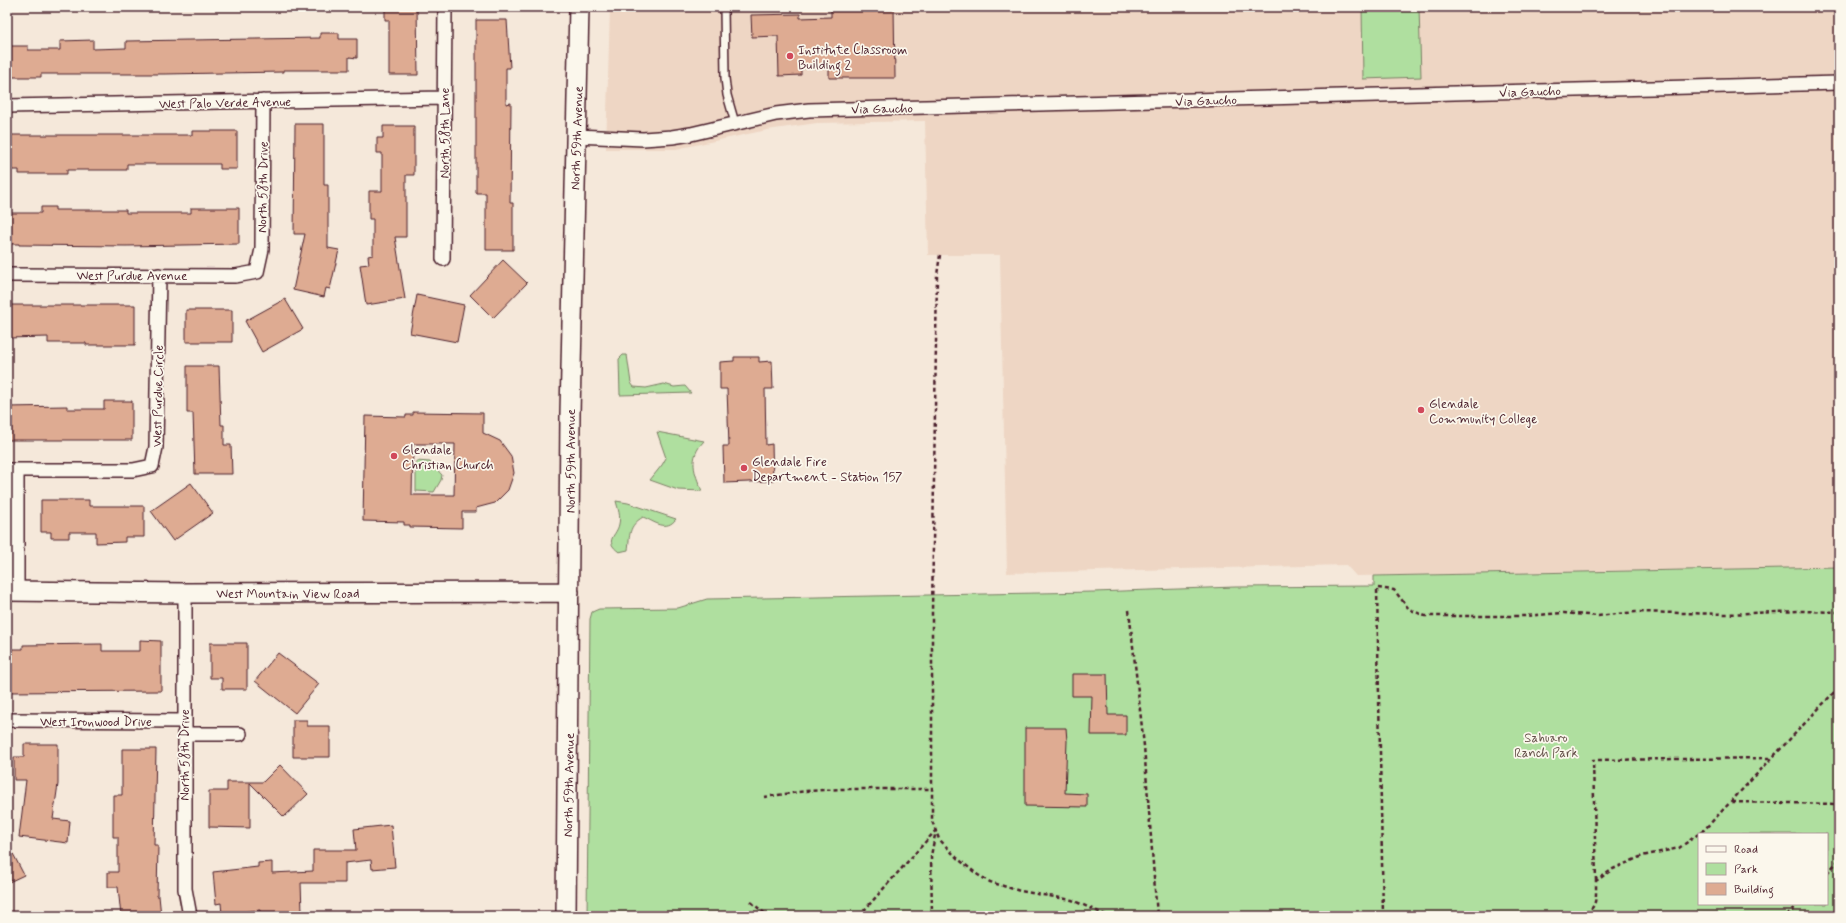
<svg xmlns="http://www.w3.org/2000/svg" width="1846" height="923" viewBox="0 0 1846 923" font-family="Mynerve,sans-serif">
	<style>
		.built { fill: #eed6c4 }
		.green { fill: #afdf9f; stroke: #7c7f65; fill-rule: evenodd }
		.building { fill: #deab92; stroke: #4a1f2b; fill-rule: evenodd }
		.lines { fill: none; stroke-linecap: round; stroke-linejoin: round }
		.lane-casing { stroke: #4a1f2b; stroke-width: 10 }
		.street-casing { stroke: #4a1f2b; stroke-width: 16 }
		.secondary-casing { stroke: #4a1f2b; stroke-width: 22 }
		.path { stroke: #4a1f2b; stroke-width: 2.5; stroke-dasharray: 4 3; stroke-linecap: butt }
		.lane { stroke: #fbf7ec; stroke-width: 7 }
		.street { stroke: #fbf7ec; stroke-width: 13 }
		.secondary { stroke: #fbf7ec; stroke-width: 19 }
		.poi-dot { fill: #d1495b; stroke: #fbf7ec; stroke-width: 1.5 }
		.labels { text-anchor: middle; stroke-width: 3.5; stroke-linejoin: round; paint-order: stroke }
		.poi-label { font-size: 13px; fill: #4a1f2b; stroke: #fbf7ec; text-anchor: start }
		.street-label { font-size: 13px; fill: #4a1f2b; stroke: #fbf7ec }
		.park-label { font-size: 13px; fill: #634f48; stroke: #fbf7ec }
	</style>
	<rect width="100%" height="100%" fill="#f5e8da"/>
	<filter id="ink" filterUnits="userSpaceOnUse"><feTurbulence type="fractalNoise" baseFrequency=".025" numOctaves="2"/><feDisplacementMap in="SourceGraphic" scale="8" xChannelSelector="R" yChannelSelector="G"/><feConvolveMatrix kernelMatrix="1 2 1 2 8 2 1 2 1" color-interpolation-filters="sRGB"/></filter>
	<g filter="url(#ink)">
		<path class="built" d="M610,7H1839V567L1356,576L1346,565L1007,573L1000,255H928L925,121L817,123L767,130L676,149H606Z"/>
		<path class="green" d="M1362,7H1419L1421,77L1363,79Z
			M623,355H627L631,383L634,387L646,388L664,384L674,387L685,386L691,393L620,395L619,359Z
			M657,432L704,441C688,458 694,472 702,491L678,490L650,480L662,465L666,458Z
			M416,461L430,462L442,475L441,480L434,492L416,491Z
			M616,501L628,503L676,519C666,532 655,522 643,517C628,526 630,535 628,550L619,552C603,540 617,536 619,524C621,516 618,509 616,501Z
			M1839,567V916H587L590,619L592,612L599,609L678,608L707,599L1094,592L1235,587L1374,586V576ZM1699,834H1827V904H1699Z"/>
		<path class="building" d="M385,7H417L418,75H389V20H385Z
			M894,8L895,78H829V68H801V75L779,76L778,36L752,37L751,15L800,14V18L831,17V10Z
			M476,20H507L510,68H506V104L511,103L510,203H513V250H486V193H476Z
			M320,33H339V39H357V58L349,57V70H283V72L164,74H41V77H7V46H28V50H60V41L93,40V49L126,48V41L320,38Z
			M295,124H324V185H328V248L339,250L330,289L326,288L324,297L293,290L305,234H294Z
			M383,126H414V175H406V237H395L405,299L366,305L360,265L369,264L368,256L373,255V219H369V191H382V153H377V138H383Z
			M192,131H237V169H220V164H127V170H67V174H19V170H7V135H192Z
			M41,207H55V210H126V213H191V208H239V244L126,246L19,245V244H7V213H41Z
			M503,260L527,283L493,318L470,295Z
			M417,295L464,305L457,342L410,333Z
			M285,299L303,329L262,352L245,321Z
			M7,305H135V345H86V343H48V337L7,338Z
			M186,310H232V342H186Z
			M734,357H759V362L772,361L773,389H765L766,445L772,444L773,481L724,483L723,446H729L727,389H720V362L734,361Z
			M187,366H219L221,425H224V445H231L232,474H195L193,413H187Z
			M104,401H132V440H7V407L67,406V409H104Z
			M413,412L483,413V433L500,441L511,456L514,473L508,490L495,503L476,508V512H462V528L410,527V525H404V522L363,521L365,416L406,417V415H413ZM413,444H455L454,495H412Z
			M191,483L213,513L173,541L151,511Z
			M41,500H89V506H144V537H125V542L96,543V532H69V538H51V532H41Z
			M140,640L161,641V691L7,692V649H23V645L102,644V651H140Z
			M210,643H247V689H222V678H210Z
			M278,653L319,684L295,713L255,681Z
			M1072,674H1107L1108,715H1126V735H1091L1092,696H1072Z
			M293,720H307V726H330V757H293Z
			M1025,728H1066L1067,741L1065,793L1087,794V807L1025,806Z
			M24,744H58V784L53,819L70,821L68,843L19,837L26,780H14V757H24Z
			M122,749H156L154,845H158L157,896H159L161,916H121L118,887H108V872H118V837H113V795H122Z
			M280,765L308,794L284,817L250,783V828L209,827V791H227V782H263Z
			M391,825L395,867L372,869L371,860L345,863V883H301L302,912L260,914V910L222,914L221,903L216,904L213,872L258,867V863L272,862V873L313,871V850H356L354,829Z
			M7,842L24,875L7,883Z"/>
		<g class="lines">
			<g class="lane-casing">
				<path id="lane" d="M724,7L725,78L727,95L735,123"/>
			</g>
			<g class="street-casing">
				<path id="street" d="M7,106L444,98
					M576,136L643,139L672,137L691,134L776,114L809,110L1839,83
					M443,259L445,7
					M7,275L235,276L257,272L262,249L263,101
					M7,470H133L152,466L156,447L159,275
					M17,470V591
					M185,593V889L190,916
					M7,720L184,721
					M184,734H240"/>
			</g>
			<g class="secondary-casing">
				<path id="secondary" d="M7,591L185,593L569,592
					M566,916L570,414L579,7"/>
			</g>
			<path class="path" d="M940,255L937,275L932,613V821L939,839L957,858L978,875L990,882L1020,891L1072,900L1108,916
				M1129,610L1144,746L1157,916
				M764,797L806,791L842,789H932
				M1732,802L1839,804
				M1827,873L1839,860
				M1596,881L1593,760L1773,758
				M751,902L768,916
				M859,916L936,830
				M932,916L931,856L936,830
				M1383,916L1377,588L1394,590L1409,609L1425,616H1524L1564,613L1598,616L1636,612L1727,614L1800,611L1839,612
				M1579,916C1598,909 1596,900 1596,881L1613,869L1642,856L1679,848L1704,830L1839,687
				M1787,916L1798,904"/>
			<use href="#lane" class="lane"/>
			<use href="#street" class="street"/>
			<use href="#secondary" class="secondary"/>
		</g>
	</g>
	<g class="poi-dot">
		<circle cx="790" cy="56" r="4"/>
		<circle cx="1421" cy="410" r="4"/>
		<circle cx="394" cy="456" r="4"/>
		<circle cx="744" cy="468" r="4"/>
	</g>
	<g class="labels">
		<g class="poi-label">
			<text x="798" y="54">Institute Classroom<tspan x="798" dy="15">Building 2</tspan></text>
			<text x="1429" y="408">Glendale<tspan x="1429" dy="15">Community College</tspan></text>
			<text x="402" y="454">Glendale<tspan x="402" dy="15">Christian Church</tspan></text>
			<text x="752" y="466">Glendale Fire<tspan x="752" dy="15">Department - Station 157</tspan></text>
		</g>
		<g class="street-label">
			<text transform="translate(1530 91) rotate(-2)" y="5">Via Gaucho</text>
			<text transform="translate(1206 100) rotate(-2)" y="5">Via Gaucho</text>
			<text transform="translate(225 102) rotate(-1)" y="5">West Palo Verde Avenue</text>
			<text transform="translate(882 108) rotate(-1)" y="5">Via Gaucho</text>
			<text transform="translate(444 133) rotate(-90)" y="5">North 58th Lane</text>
			<text transform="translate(576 138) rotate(-88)" y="5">North 59th Avenue</text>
			<text transform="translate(262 187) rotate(-89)" y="5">North 58th Drive</text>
			<text x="132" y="280">West Purdue Avenue</text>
			<text transform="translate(157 396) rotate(-89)" y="5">West Purdue Circle</text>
			<text transform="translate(570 461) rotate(-90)" y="5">North 59th Avenue</text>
			<text x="288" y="598">West Mountain View Road</text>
			<text x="96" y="726">West Ironwood Drive</text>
			<text transform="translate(184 755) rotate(-90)" y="5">North 58th Drive</text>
			<text transform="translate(568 785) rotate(-89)" y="5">North 59th Avenue</text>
		</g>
		<g class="park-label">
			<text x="1546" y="742">Sahuaro<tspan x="1546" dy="15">Ranch Park</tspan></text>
		</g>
	</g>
	<rect width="1846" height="923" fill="none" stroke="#fbf7ec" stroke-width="24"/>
	<rect x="12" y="12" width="1822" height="899" fill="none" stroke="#4a1f2b" stroke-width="1.5" filter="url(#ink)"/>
	<rect x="1698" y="833" width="130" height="72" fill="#fbf7ec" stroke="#b4a19f"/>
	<rect x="1706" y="846" width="20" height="6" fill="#fbf7ec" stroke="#b4a19f"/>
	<text x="1734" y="853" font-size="12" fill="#4a1f2b">Road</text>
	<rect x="1706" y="863" width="20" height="12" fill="#afdf9f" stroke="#b4a19f"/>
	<text x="1734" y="873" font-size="12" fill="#4a1f2b">Park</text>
	<rect x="1706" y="883" width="20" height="12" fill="#deab92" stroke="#b4a19f"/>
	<text x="1734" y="893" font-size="12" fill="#4a1f2b">Building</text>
</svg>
